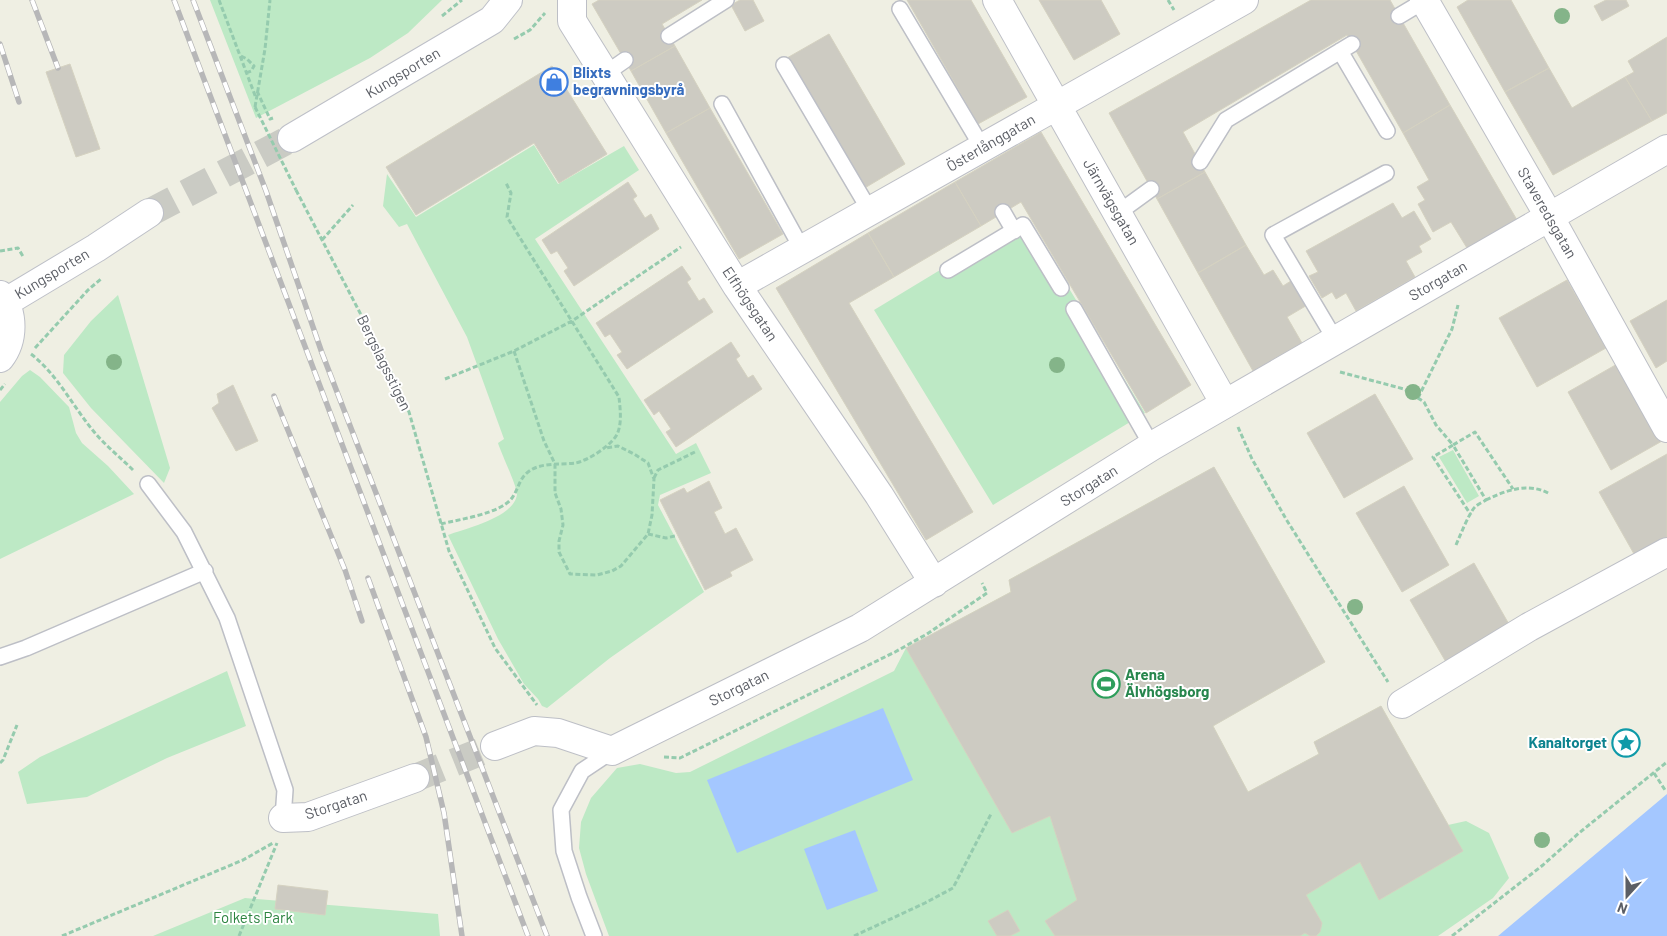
<svg xmlns="http://www.w3.org/2000/svg" width="1667" height="936" viewBox="0 0 1667 936" font-family="Barlow,sans-serif">
	<style>
		.green { fill: #bde9c5 }
		.water { fill: #a4c7ff }
		.building { fill: #cdcbc2; stroke: #d5d2c1 }
		.lines { fill: none; stroke-linecap: round; stroke-linejoin: round }
		.street-tunnel { stroke: #cacbc4; stroke-width: 28; stroke-dasharray: 28 14; stroke-linecap: butt }
		.secondary-tunnel { stroke: #cacbc4; stroke-width: 28; stroke-dasharray: 28 14; stroke-linecap: butt }
		.lane-casing { stroke: #bdbfc6; stroke-width: 18 }
		.street-casing { stroke: #bdbfc6; stroke-width: 30 }
		.secondary-casing { stroke: #bec0c8; stroke-width: 30 }
		.path { stroke: #95cbae; stroke-width: 3; stroke-dasharray: 5 2.5; stroke-linecap: butt }
		.lane { stroke: #fff; stroke-width: 15 }
		.street { stroke: #fff; stroke-width: 28 }
		.secondary { stroke: #fff; stroke-width: 28 }
		.rail-casing { stroke: #b7b7b8; stroke-width: 5.5 }
		.rail { stroke: #fff; stroke-width: 4; stroke-dasharray: 11; stroke-linecap: butt }
		.path-bridge { stroke: #95cbae; stroke-width: 3; stroke-dasharray: 5 2.5; stroke-linecap: butt }
		.tree { fill: #84b489 }
		.labels { text-anchor: middle; stroke-width: 4; stroke-linejoin: round; paint-order: stroke }
		.street-label { font-size: 15px; fill: #5b5e65; stroke: #fff }
		.shop-label { font-size: 15px; font-weight: bold; fill: #366cbe; stroke: #fff; text-anchor: start }
		.leisure-label { font-size: 15px; font-weight: bold; fill: #27864d; stroke: #fff; text-anchor: start }
		.culture-label { font-size: 15px; font-weight: bold; fill: #0d838f; stroke: #fff; text-anchor: end }
		.park-label { font-size: 15px; fill: #2c8440; stroke: #fff }
	</style>
	<rect width="100%" height="100%" fill="#efefe3"/>
	<path class="green" d="M210,0H442L408,33L370,58L256,118Z
		M534,145L558,184L624,146L639,170L535,239L676,454L696,443L711,473L660,495L658,505L704,592L610,658L547,708L542,706L538,699L524,684L498,639L448,535C467,528 515,517 517,494C517,486 501,453 498,443L504,439L467,337L407,224L399,227L383,206L387,174L416,217Z
		M1026,218L1145,413L993,505L874,310Z
		M118,295L170,468L164,483L91,408L63,373L64,355L91,321Z
		M30,370L40,377L69,407L76,433L82,443L108,466L134,494L0,559V402L22,376Z
		M1453,450L1479,496L1467,503L1439,457Z
		M1214,467L1325,662L1213,726L1248,792L1319,754L1314,742L1381,706L1448,825L1466,821L1489,833L1509,878L1493,898L1438,936H609L586,874L579,848L581,822L591,798L617,768L640,764L676,773L690,772L894,671L906,648L1011,592L1009,580Z
		M227,671L246,726L167,758L87,797L27,804L18,772L40,757Z
		M245,898L438,914L440,936H153Z"/>
	<path class="water" d="M883,708L913,780L737,853L707,780Z
		M1667,794V936H1498Z
		M855,830L878,891L827,910L804,849Z"/>
	<path class="building" d="M599,0H702L662,24L675,46L631,71L592,4Z
		M740,0H753L764,21L745,31L731,5Z
		M907,0H971L1027,97L978,124Z
		M1039,0H1101L1120,34L1074,60Z
		M1311,0H1390L1450,105L1403,133L1347,35L1183,132L1205,172L1157,199L1109,113Z
		M1468,0H1511L1549,68L1505,92L1457,7Z
		M1606,0H1626L1629,6L1602,21L1594,6Z
		M829,34L905,164L863,189L787,58Z
		M1667,37V113L1652,121L1625,77L1634,72L1628,61Z
		M675,46L710,108L666,133L631,71Z
		M70,64L100,149L76,157L46,72Z
		M552,66L607,154L559,183L534,143L416,215L386,167Z
		M1549,68L1572,108L1625,77L1652,121L1553,175L1505,92Z
		M1450,105L1517,220L1467,248L1451,222L1433,232L1418,204L1425,200L1417,187L1429,180L1403,133Z
		M710,108L783,234L739,259L666,133Z
		M1041,132L1191,385L1146,413L1021,202L981,226L955,182Z
		M1205,172L1246,245L1198,273L1157,199Z
		M628,182L637,196L633,199L645,218L651,214L659,229L574,286L564,271L568,268L557,251L551,254L542,240Z
		M955,182L981,226L894,277L868,233Z
		M1393,203L1402,218L1414,211L1431,239L1419,246L1422,252L1406,261L1415,277L1356,311L1346,293L1336,299L1332,292L1322,298L1309,276L1318,272L1306,251Z
		M868,233L894,277L849,303L973,512L926,540L776,288Z
		M1246,245L1264,275L1273,270L1283,286L1294,279L1309,304L1287,317L1302,343L1253,371L1198,273Z
		M682,266L691,279L687,282L699,301L704,298L713,312L627,369L617,355L622,352L610,334L605,337L596,323Z
		M1567,280L1606,348L1537,387L1499,318Z
		M1667,300V361L1656,368L1630,321Z
		M731,342L740,356L736,359L748,378L753,375L762,389L676,447L666,432L671,429L659,411L654,415L644,400Z
		M1619,363L1662,441L1611,470L1568,392Z
		M233,385L258,441L236,451L212,408L219,403L217,394Z
		M1375,394L1413,459L1344,498L1307,433Z
		M1667,454V544L1638,561L1599,492Z
		M1214,467L1325,662L1213,726L1248,792L1319,754L1314,742L1381,706L1463,851L1379,900L1360,862L1306,895L1322,923L1320,932L1316,936H1310L1305,933L1300,936H1055L1045,921L1077,900L1050,816L1012,833L906,648L1011,592L1009,580Z
		M709,481L722,508L714,512L725,534L736,528L753,560L730,572L732,576L705,590L660,500L684,488L687,493Z
		M1404,486L1449,565L1402,592L1356,513Z
		M1474,563L1514,633L1450,669L1410,600Z
		M278,885L328,891L325,915L275,909Z
		M1008,910L1020,931L1010,936H997L988,921Z"/>
	<g class="lines">
		<path class="street-tunnel" d="M415,778L495,746"/>
		<path class="secondary-tunnel" d="M149,213L292,138"/>
		<g class="lane-casing">
			<path id="lane" d="M900,9L982,147
				M1399,16L1424,1
				M669,36L726,0
				M1340,51L1387,131
				M784,65L870,211
				M605,74L625,60
				M722,104L802,249
				M1200,162L1226,120L1352,44
				M1003,212L1014,231
				M1118,213L1151,189
				M948,270L1023,225L1061,288
				M1074,309L1152,446
				M1336,341L1273,235L1386,173
				M148,484L184,532L227,618L285,790L283,818
				M0,657L26,648L205,571
				M594,936L579,897L564,851L561,810L582,771L612,751"/>
		</g>
		<g class="street-casing">
			<path id="street" d="M572,0V21L737,286L879,495L934,583
				M997,0L1225,404
				M1424,0L1549,216L1667,428
				M737,286L1244,0
				M1402,704L1529,627L1667,552
				M495,746L534,731L558,733L612,751L860,628L1152,446L1667,149
				M283,818L308,817L415,778"/>
		</g>
		<g class="secondary-casing">
			<path id="secondary" d="M292,138L492,20L508,0
				M0,295C14,313 14,340 0,358
				M6,302L96,248L149,213"/>
		</g>
		<path class="path" d="M219,0L256,98
			M1168,0L1174,10
			M442,16L462,0
			M514,39L530,30L545,13
			M241,56L247,59L254,66L251,71L246,73
			M257,91L270,119L273,118
			M255,107L265,49L270,0
			M296,190L395,380L409,412L449,551L495,648L537,705
			M322,240L353,205
			M0,251L18,248L24,258
			M35,348L88,290L101,279
			M514,351L544,441L555,464V493L561,509L563,525L559,541V552L570,574L597,575L612,571L621,566L648,534L652,515L654,479L648,463L634,454L618,446L606,448
			M31,354C58,375 73,407 95,433C106,446 121,458 134,471
			M1340,372L1404,389L1424,402L1436,425L1453,445L1475,432L1513,489
			M445,379L514,351L572,321L681,247
			M0,390L5,384
			M1418,398L1452,329L1458,305
			M1238,427L1252,459L1286,519L1388,682
			M654,478L658,470L697,451
			M1486,500C1506,490 1529,482 1550,494
			M441,524C460,519 500,514 512,498C518,490 519,479 528,472C540,462 561,465 576,463C589,460 614,444 618,432C622,421 620,408 619,397L507,217L511,193L506,183
			M648,534L666,538L675,536
			M1456,545C1460,536 1469,513 1475,507C1478,504 1483,502 1486,500L1453,445L1433,457L1471,515
			M664,757L680,758L895,652L927,634L987,593L982,583
			M0,763L3,760L17,725
			M1654,773L1665,790
			M62,936L243,860L273,843
			M239,936L277,843
			M854,936L925,903L953,888L991,814
			M1452,936L1543,865L1579,833L1667,762"/>
		<use href="#lane" class="lane"/>
		<use href="#street" class="street"/>
		<use href="#secondary" class="secondary"/>
		<g class="rail-casing">
			<path id="rail" d="M32,0L58,68
				M174,0L528,936
				M193,0L266,191L322,353L547,936
				M0,44L19,102
				M274,396L345,570L362,621
				M368,578L426,737L444,813L462,936"/>
		</g>
		<use href="#rail" class="rail"/>
		<path class="path-bridge" d="M255,107L296,190"/>
	</g>
	<g class="tree">
		<circle cx="1562" cy="16" r="8"/>
		<circle cx="114" cy="362" r="8"/>
		<circle cx="1057" cy="365" r="8"/>
		<circle cx="1413" cy="392" r="8"/>
		<circle cx="1355" cy="607" r="8"/>
		<circle cx="1542" cy="840" r="8"/>
	</g>
	<defs>
		<g id="shop-ring" transform="scale(1.4375)"><circle r="9.5" fill="#fff" stroke="#3f7fe0" stroke-width="1.5"/><path d="M-5-2.5h2.3a2.7 3.5 0 0 1 5.4 0H5L5.5 6h-11ZM-1.5-2.5h3a1.5 2.3 0 0 0-3 0Z" fill="#3f7fe0"/></g>
		<g id="stadium-ring" transform="scale(1.4375)"><circle r="9.5" fill="#fff" stroke="#2e9e5b" stroke-width="1.5"/><path d="M0-5a6.5 5 0 1 0 0 10a6.5 5 0 1 0 0-10ZM-3.5-1.8h7v3.6h-7Z" fill="#2e9e5b"/></g>
		<g id="sight-ring" transform="scale(1.4375)"><circle r="9.5" fill="#fff" stroke="#0f9aa8" stroke-width="1.5"/><path d="M0-6L1.8-2.2L6-1.7L2.9 1.2L3.7 5.4L0 3.3L-3.7 5.4L-2.9 1.2L-6-1.7L-1.8-2.2Z" fill="#0f9aa8"/></g>
	</defs>
	<g fill-rule="evenodd">
		<use href="#shop-ring" x="554" y="82"/>
		<use href="#stadium-ring" x="1106" y="684"/>
		<use href="#sight-ring" x="1626" y="743"/>
	</g>
	<g class="labels">
		<g class="street-label">
			<text transform="translate(403 73) rotate(-31)" y="5">Kungsporten</text>
			<text transform="translate(991 143) rotate(-30)" y="5">Österlånggatan</text>
			<text transform="translate(1111 202) rotate(60)" y="5">Järnvägsgatan</text>
			<text transform="translate(1547 213) rotate(60)" y="5">Staveredsgatan</text>
			<text transform="translate(52 274) rotate(-31)" y="5">Kungsporten</text>
			<text transform="translate(1438 281) rotate(-30)" y="5">Storgatan</text>
			<text transform="translate(750 304) rotate(56)" y="5">Elfhögsgatan</text>
			<text transform="translate(384 363) rotate(64)" y="5">Bergslagsstigen</text>
			<text transform="translate(1089 486) rotate(-32)" y="5">Storgatan</text>
			<text transform="translate(739 688) rotate(-26)" y="5">Storgatan</text>
			<text transform="translate(336 805) rotate(-18)" y="5">Storgatan</text>
		</g>
		<g class="shop-label">
			<text x="573" y="78">Blixts<tspan x="573" dy="17">begravningsbyrå</tspan></text>
		</g>
		<g class="leisure-label">
			<text x="1125" y="680">Arena<tspan x="1125" dy="17">Älvhögsborg</tspan></text>
		</g>
		<g class="culture-label">
			<text x="1607" y="748">Kanaltorget</text>
		</g>
		<g class="park-label">
			<text x="253" y="923">Folkets Park</text>
		</g>
	</g>
	<g transform="translate(1627 896) rotate(201)" stroke="#ffffff" stroke-width="4" paint-order="stroke">
	<path d="M0-4L9 19L0 12L-9 19Z" fill="#5b5e65"/>
	<text y="-8" font-size="14" font-weight="bold" text-anchor="middle" fill="#5b5e65">N</text>
	</g>
</svg>
